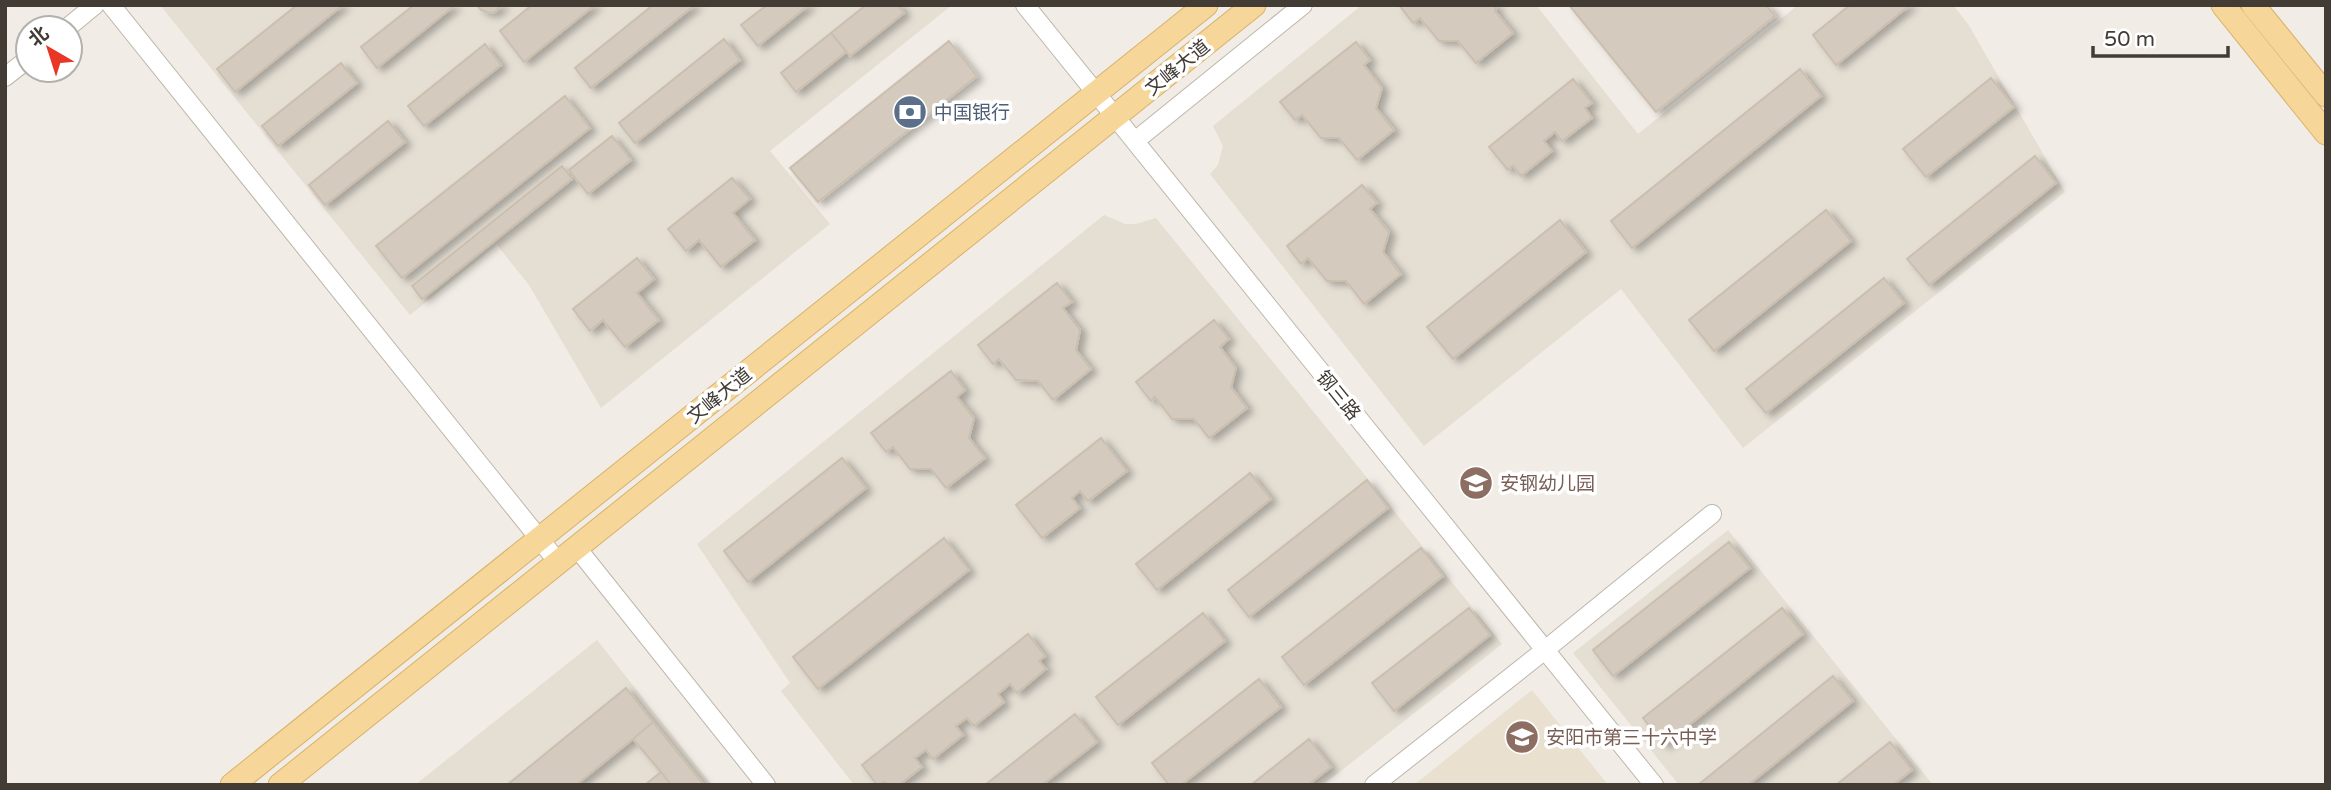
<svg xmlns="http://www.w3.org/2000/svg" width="2331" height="790" viewBox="0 0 2331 790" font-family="'Varela Round','Noto Sans SC',sans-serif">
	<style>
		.residential { fill: #e4ded3 }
		.education { fill: #e9e0d0 }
		.building { fill: #d4cabe; stroke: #cbbfaf; stroke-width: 2; filter: url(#shadow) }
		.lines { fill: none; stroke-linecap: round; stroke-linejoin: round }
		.minor-casing { stroke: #beb6ab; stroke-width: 20 }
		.major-casing { stroke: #d9b26a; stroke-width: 25 }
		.minor { stroke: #fff; stroke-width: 18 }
		.major { stroke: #f6d699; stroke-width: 23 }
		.labels { text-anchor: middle; stroke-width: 7; stroke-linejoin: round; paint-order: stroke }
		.street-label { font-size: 19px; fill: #423c35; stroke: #fff }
		.service-label { font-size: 19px; fill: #4e5e75; stroke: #fff; text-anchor: start }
		.education-label { font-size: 19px; fill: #785e54; stroke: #fff; text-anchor: start }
	</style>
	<defs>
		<filter id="shadow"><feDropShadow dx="6" dy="3.5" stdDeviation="3.5" flood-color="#0004"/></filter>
	</defs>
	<rect width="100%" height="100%" fill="#f1ece5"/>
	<path class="residential" d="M160,5H952L770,151L830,224L601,408L529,285L497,245L410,315Z
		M1362,5H1536L1638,134L1798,5H1953L1968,24L2065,192L1743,448L1621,289L1424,446L1210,174L1218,165L1223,146L1213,126Z
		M1104,215L1125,224H1136L1156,218L1502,644L1323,785H854L781,691L790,683L697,544Z
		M1728,530L1933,785H1679L1573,653Z
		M597,640L712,785H415Z"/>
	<path class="education" d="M1532,690L1608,785H1414Z"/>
	<path class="building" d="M297,5H343L235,92L217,69Z
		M414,5L454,6L377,68L361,47Z
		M477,5H502L495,12L489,13L481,10Z
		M532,5H595L524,62L500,31Z
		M653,5H695L591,88L575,68Z
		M767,5H809L758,46L741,25Z
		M866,5H898L904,13L850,56L831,33Z
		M1399,5H1496L1495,11L1513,33L1476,63L1458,41H1439L1420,18L1413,23Z
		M1569,5H1766L1775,16L1656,112Z
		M1850,5H1910L1836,65L1813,35Z
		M831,33L846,52L796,92L781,73Z
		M724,39L740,60L635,143L619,123Z
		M949,41L977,76L818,202L790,168Z
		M1356,42L1370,60L1364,65L1382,88L1376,108L1394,130L1357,160L1339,138H1321L1302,115L1295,120L1280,102Z
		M485,44L501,65L424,126L408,106Z
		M341,63L357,83L278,146L262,126Z
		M1800,69L1821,96L1632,248L1611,221Z
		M1991,78L2014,107L1926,177L1903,149Z
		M1573,79L1592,103L1585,108L1592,118L1562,141L1555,132L1544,141L1552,151L1521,176L1513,166L1508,170L1489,147Z
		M565,96L590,128L402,278L376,246Z
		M388,121L405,142L325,205L309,185Z
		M612,136L631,160L588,194L569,170Z
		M2035,156L2056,183L1929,285L1907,259Z
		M562,166L572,179L422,299L412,286Z
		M732,178L750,199L733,213L755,240L721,267L699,240L686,251L668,229Z
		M1362,185L1377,203L1370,209L1389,232L1383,252L1401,274L1364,304L1346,281H1327L1308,258L1301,264L1287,246Z
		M1826,210L1851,241L1714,351L1689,320Z
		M1560,220L1586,252L1453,359L1427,327Z
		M637,258L654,279L637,293L659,320L625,347L603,320L590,331L573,309Z
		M1884,278L1904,303L1766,413L1746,389Z
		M1057,283L1072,302L1063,308L1080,330L1076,350L1091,369L1053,400L1038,381L1016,380L999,359L993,364L978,345Z
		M1214,320L1229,339L1220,347L1236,368L1231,387L1247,408L1209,438L1194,419H1172L1155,397L1151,401L1136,382Z
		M951,371L965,390L957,397L974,418L969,438L985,458L946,488L931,469H910L893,447L886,452L871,433Z
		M1101,438L1127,471L1088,501L1080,491L1072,498L1080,508L1042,538L1016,505Z
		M842,458L866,488L748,582L724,551Z
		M1250,473L1271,499L1157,590L1136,564Z
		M1367,480L1388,508L1249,617L1228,590Z
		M944,538L969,570L818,689L793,657Z
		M1729,542L1750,568L1613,676L1593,650Z
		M1421,548L1443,576L1304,685L1282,657Z
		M1469,608L1490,635L1394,711L1372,683Z
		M1782,608L1803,634L1664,745L1643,718Z
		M1203,613L1225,641L1118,725L1096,697Z
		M1028,634L1045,656L1039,661L1046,669L1017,693L1010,684L998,694L1004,702L974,726L967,718L956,726L963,735L933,759L926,750L915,758L922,767L899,785H887L885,782L877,785L862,765Z
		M1833,676L1853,701L1748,785H1698Z
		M1259,679L1281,707L1181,785H1169L1152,763Z
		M626,688L653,722L633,739L576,785H507Z
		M1075,714L1097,742L1042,785H985Z
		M653,722L704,785H671L661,772L633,739Z
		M1309,739L1331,767L1308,785H1251Z
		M1890,742L1912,770L1893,785H1836Z
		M661,772L671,785H645Z"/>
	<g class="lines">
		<g class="minor-casing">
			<path id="minor" d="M111,5L558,562
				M1025,5L1654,785
				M67,28L95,5
				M5,77L28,59
				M1135,141L1303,5
				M577,548L766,785
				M1374,785L1545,650L1712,514"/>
		</g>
		<g class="major-casing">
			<path id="major" d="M2223,5L2326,133
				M2253,5L2326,95
				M232,785L1206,5
				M280,785L1254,5"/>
		</g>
		<use href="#minor" class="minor"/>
		<use href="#major" class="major"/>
	</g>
	<defs>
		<g id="bank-disc" transform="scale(1.75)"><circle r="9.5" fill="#5c6f8a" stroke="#fff"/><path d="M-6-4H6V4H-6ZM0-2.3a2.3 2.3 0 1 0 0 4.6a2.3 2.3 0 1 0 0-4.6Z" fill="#fff"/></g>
		<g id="school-disc" transform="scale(1.75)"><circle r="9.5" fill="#8d6e63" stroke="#fff"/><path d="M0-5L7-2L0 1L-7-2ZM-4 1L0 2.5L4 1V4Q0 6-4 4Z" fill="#fff"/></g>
	</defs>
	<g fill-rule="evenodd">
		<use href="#bank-disc" x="910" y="112"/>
		<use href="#school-disc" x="1476" y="483"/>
		<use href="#school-disc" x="1522" y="737"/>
	</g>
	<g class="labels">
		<g class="street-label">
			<text transform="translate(1177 67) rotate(-39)" y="7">文峰大道</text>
			<text transform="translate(719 395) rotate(-39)" y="7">文峰大道</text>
			<text transform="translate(1339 395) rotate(51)" y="7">钢三路</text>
		</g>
		<g class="service-label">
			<text x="934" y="119">中国银行</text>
		</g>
		<g class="education-label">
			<text x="1500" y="490">安钢幼儿园</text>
			<text x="1546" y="744">安阳市第三十六中学</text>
		</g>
	</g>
	<rect width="2331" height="790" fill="none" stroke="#423c35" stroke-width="14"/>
	<g transform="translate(49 49) rotate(321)"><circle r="33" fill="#ffffff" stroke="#b3b1ae" stroke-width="2"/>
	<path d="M0-5L12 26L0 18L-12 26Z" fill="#e83725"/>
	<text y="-10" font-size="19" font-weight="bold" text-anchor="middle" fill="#423c35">北</text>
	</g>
	<path d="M2093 46v10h135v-10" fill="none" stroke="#423c35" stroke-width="3.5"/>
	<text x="2104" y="46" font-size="21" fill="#423c35" stroke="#ffffff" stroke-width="5" paint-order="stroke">50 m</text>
</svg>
